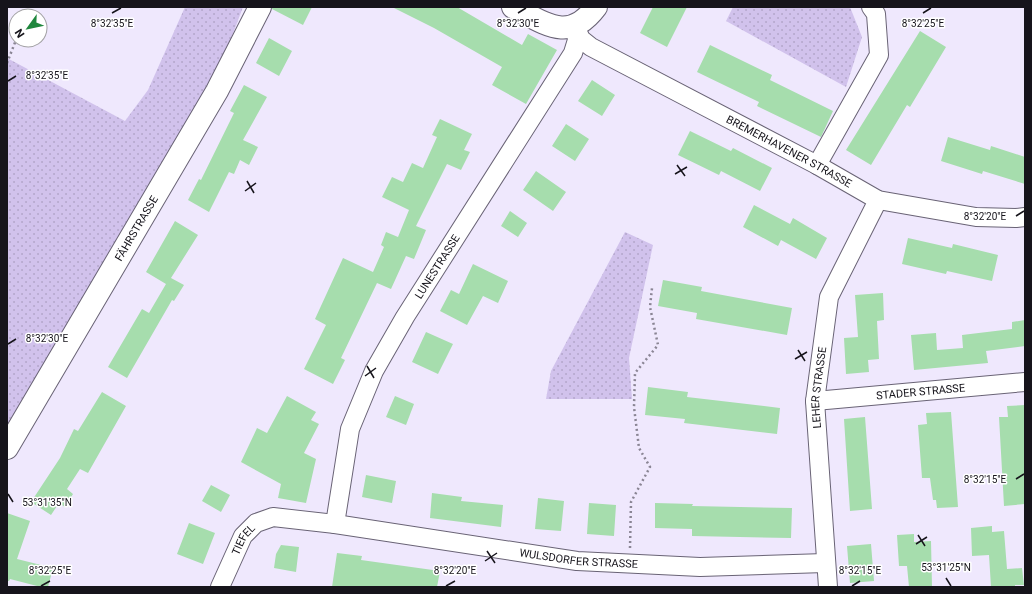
<svg xmlns="http://www.w3.org/2000/svg" width="1032" height="594" viewBox="0 0 1032 594" font-family="Roboto,sans-serif">
	<style>
		.green { fill: url(#green-dots) }
		.building { fill: #a6ddad }
		.lines { fill: none; stroke-linecap: round; stroke-linejoin: round }
		.minor-casing { stroke: #696375; stroke-width: 20 }
		.tertiary-casing { stroke: #696375; stroke-width: 24 }
		.path { stroke: #8a8594; stroke-width: 2.5; stroke-dasharray: 2 3; stroke-linecap: butt }
		.minor { stroke: #fff; stroke-width: 18 }
		.tertiary { stroke: #fff; stroke-width: 22 }
		.ticks { fill: none; stroke: #16141b; stroke-width: 1.5 }
		.labels { text-anchor: middle; stroke-width: 3; stroke-linejoin: round; paint-order: stroke }
		.street-label { font-size: 11px; fill: #16141b; stroke: #fff }
		.ticks-label { font-size: 10px; text-anchor: middle; fill: #16141b; stroke: #fff; stroke-width: 3; stroke-linejoin: round; paint-order: stroke }
	</style>
	<defs>
		<pattern id="green-dots" width="8" height="8" patternUnits="userSpaceOnUse"><rect width="8" height="8" fill="#d1c2ec"/><path d="M2 2h.1M6 6h.1" fill="none" stroke="#b3a6ca" stroke-width="1.8" stroke-linecap="round"/></pattern>
	</defs>
	<rect width="100%" height="100%" fill="#efe8fd"/>
	<path class="green" d="M185,7H243L223,60L7,426V58L125,121L148,90Z
		M733,7H850L862,37L846,87L726,21Z
		M625,232L653,245L629,358L632,399H546L551,371Z"/>
	<path class="building" d="M272,7H312L303,25L272,9Z
		M392,7H457L522,45L528,34L557,50L526,104L492,85L502,67L434,28Z
		M653,7H687L667,47L640,33Z
		M920,31L946,47L910,107L907,105L871,165L846,150Z
		M269,38L292,51L279,76L256,63Z
		M710,45L772,75L770,80L833,111L821,137L757,106L759,102L697,72Z
		M592,80L615,95L602,116L578,101Z
		M244,85L267,97L243,140L258,147L249,165L240,160L234,174L229,172L209,212L188,200L199,179L201,180L234,113L230,111Z
		M440,119L472,134L464,150L470,152L461,170L447,164L416,226L426,230L414,259L406,256L391,289L377,283L341,358L345,360L333,384L304,369L326,325L315,319L343,258L373,272L384,247L381,245L386,232L398,237L409,210L382,197L392,177L403,182L412,163L423,168L437,137L432,135Z
		M566,124L589,139L575,161L552,146Z
		M690,131L731,151L733,148L772,168L760,191L721,171L719,175L678,155Z
		M948,137L990,150L991,146L1025,157V184L983,171L982,174L941,161Z
		M536,171L566,192L553,211L523,190Z
		M754,205L790,224L793,218L827,238L816,259L781,240L778,246L743,227Z
		M510,211L527,223L518,237L501,226Z
		M175,221L198,235L171,278L184,285L174,301L172,300L127,378L108,367L142,309L149,313L166,284L146,272Z
		M908,238L952,248L953,244L998,255L992,281L947,271L946,274L902,264Z
		M473,264L508,281L498,303L483,296L467,325L440,311L451,290L459,294Z
		M663,280L702,287L701,291L792,308L787,335L696,319L697,313L658,306Z
		M883,293L884,320L877,321L879,359L868,360L869,372L846,374L844,338L858,337L855,295Z
		M1025,320V346L986,351L988,363L914,370L911,335L936,333L937,350L963,348L962,335L1012,329V322Z
		M426,332L453,344L438,374L412,362Z
		M648,387L688,392L687,397L780,408L777,434L684,423L685,419L645,415Z
		M102,392L126,406L88,473L80,469L67,489L73,494L65,507L59,503L51,515L31,502L60,458L74,429L78,431Z
		M287,396L316,412L311,420L319,424L304,453L316,459L306,503L278,498L281,484L241,462L257,428L267,433Z
		M395,396L414,404L406,425L386,417Z
		M1025,405V504L1004,506L999,417H1008L1007,406Z
		M951,412L958,507L937,508L936,500H933L930,478H922L918,425L927,424L926,413Z
		M865,417L872,509L850,511L844,419Z
		M366,475L396,481L392,503L362,497Z
		M211,485L230,495L221,512L202,501Z
		M432,493L462,497L461,501L503,505L501,527L430,518Z
		M538,498L564,501L561,531L535,529Z
		M589,503L616,505L614,536L587,534Z
		M655,503L693,504L692,506L792,508L791,538L692,536V529L655,528Z
		M7,513L30,521L17,559L53,568L48,587H41L10,579L9,581H7Z
		M189,523L215,533L203,564L177,554Z
		M992,526V532L1004,531L1007,569L1022,568L1024,585H1015V587H991L989,555L972,556L971,528Z
		M914,534V542L931,541L932,587H909L907,566H899L897,535Z
		M871,544L874,581L850,583L847,546Z
		M281,545L299,547L296,572L274,568L276,554Z
		M337,553L362,556L361,560L440,571L437,587H332Z"/>
	<g class="lines">
		<g class="minor-casing">
			<g id="minor">
				<path id="s1" d="M575,26L581,39L591,47L817,165L878,200L976,217L1016,218L1025,217"/>
				<path d="M817,165L879,55L876,14L871,7"/>
				<path id="s2" d="M815,401L1025,382"/>
				<path id="s3" d="M335,524L350,429L374,371L405,317L573,53L577,40L575,26"/>
				<path id="s4" d="M220,587L243,536L256,523L273,517L335,524L577,561L700,567L825,563"/>
				<path id="s5" d="M828,587L815,401L829,297L878,200"/>
			</g>
		</g>
		<g class="tertiary-casing">
			<g id="tertiary">
				<path d="M513,7C546,24 569,43 596,7"/>
				<path id="s6" d="M7,448L217,91L260,7"/>
			</g>
		</g>
		<path class="path" d="M25,16L29,7
			M7,63L16,40
			M630,548L631,502L650,467L639,448L634,407L635,373L658,345L650,307L652,288"/>
		<use href="#minor" class="minor"/>
		<use href="#tertiary" class="tertiary"/>
	</g>
	<path class="ticks" d="M112,13L121,8M518,13L526,8M923,13L931,8M8,81L16,76M677,165L685,176M675,174L687,167M247,181L254,193M245,191L256,183M1016,216L1024,211M8,344L16,339M798,350L805,361M795,359L807,352M367,366L374,378M365,376L376,368M1016,479L1024,474M8,494L13,502M918,535L925,546M916,544L927,537M487,551L495,563M485,561L497,553M946,578L951,586M41,586L50,581M446,586L455,581M852,586L860,581"/>
	<g class="labels">
		<g class="street-label">
			<text dy="4" stroke="none"><textPath href="#s1" startOffset="251">BREMERHAVENER STRASSE</textPath></text>
			<text dy="4" stroke="none"><textPath href="#s6" startOffset="255">FÄHRSTRASSE</textPath></text>
			<text dy="4" stroke="none"><textPath href="#s3" startOffset="281">LUNESTRASSE</textPath></text>
			<text dy="4" stroke="none"><textPath href="#s5" startOffset="200">LEHER STRASSE</textPath></text>
			<text dy="4" stroke="none"><textPath href="#s2" startOffset="106">STADER STRASSE</textPath></text>
			<text dy="4" stroke="none"><textPath href="#s4" startOffset="53">TIEFEL</textPath></text>
			<text dy="4" stroke="none"><textPath href="#s4" startOffset="401">WULSDORFER STRASSE</textPath></text>
		</g>
	</g>
	<g class="ticks-label">
		<text x="112" y="27">8°32'35"E</text>
		<text x="518" y="27">8°32'30"E</text>
		<text x="923" y="27">8°32'25"E</text>
		<text x="47" y="79">8°32'35"E</text>
		<text x="985" y="220">8°32'20"E</text>
		<text x="47" y="342">8°32'30"E</text>
		<text x="985" y="483">8°32'15"E</text>
		<text x="47" y="506">53°31'35"N</text>
		<text x="946" y="571">53°31'25"N</text>
		<text x="50" y="574">8°32'25"E</text>
		<text x="455" y="574">8°32'20"E</text>
		<text x="860" y="574">8°32'15"E</text>
	</g>
	<rect width="1032" height="594" fill="none" stroke="#16141b" stroke-width="16"/>
	<g transform="translate(28 28) rotate(237)"><circle r="19" fill="#ffffff" stroke="#a2a1a4"/>
	<path d="M0-3L7 15L0 10L-7 15Z" fill="#1f873d"/>
	<text y="-6" font-size="11" font-weight="bold" text-anchor="middle" fill="#16141b">N</text>
	</g>
</svg>
